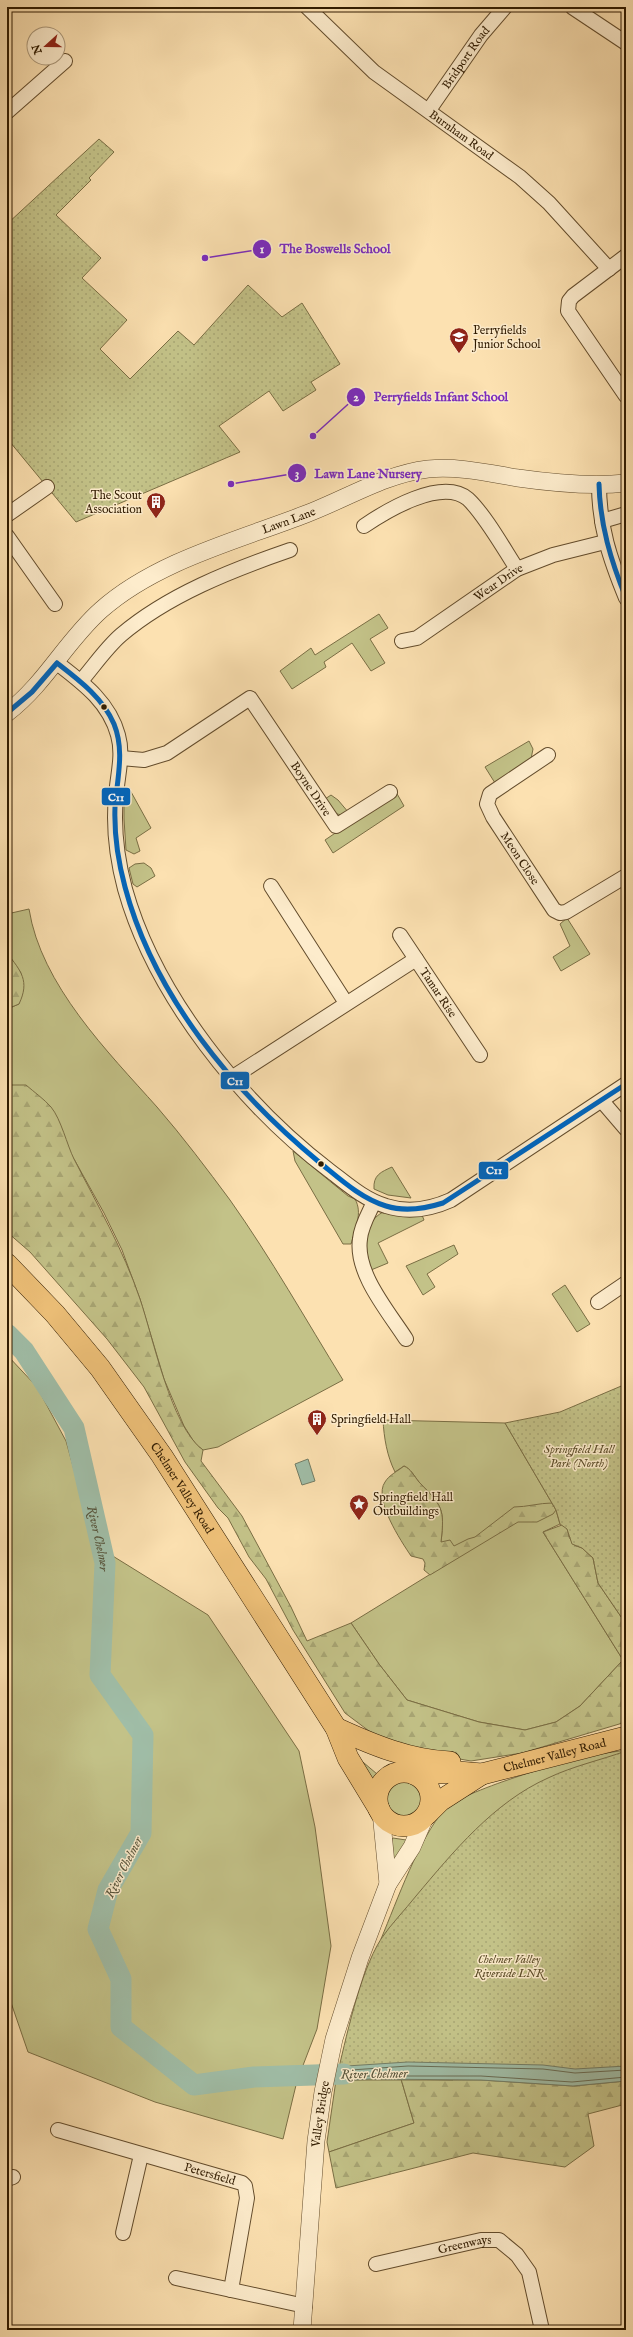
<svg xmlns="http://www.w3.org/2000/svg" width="633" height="2337" viewBox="0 0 633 2337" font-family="'IM FELL English',serif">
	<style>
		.grass { fill: #c3c288; stroke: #7a6e44 }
		.forest { fill: url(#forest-firs); stroke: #7a6e44 }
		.park { fill: url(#park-dots); stroke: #7a6e44 }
		.water { fill: #a0bea8; stroke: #737d65 }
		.pier { fill: #fce1b1 }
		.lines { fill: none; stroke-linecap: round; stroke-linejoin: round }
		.shore { stroke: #686c54; stroke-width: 1 }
		.river { stroke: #a0bea8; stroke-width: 21 }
		.minor-casing { stroke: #634c2c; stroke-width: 16 }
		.tertiary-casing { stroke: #634c2c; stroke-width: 18 }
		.primary-casing { stroke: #301b00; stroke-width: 22 }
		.minor { stroke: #fdeccc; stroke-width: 14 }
		.tertiary { stroke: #fdeccc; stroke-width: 17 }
		.primary { stroke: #eec078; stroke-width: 21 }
		.bus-1-casing { stroke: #fdeccc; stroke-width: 8 }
		.bus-1 { stroke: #0065bd; stroke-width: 5 }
		.bus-dot { fill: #301b00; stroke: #fdeccc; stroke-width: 1.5 }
		.labels { text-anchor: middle; stroke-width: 3; stroke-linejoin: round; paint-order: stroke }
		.street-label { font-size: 12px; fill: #301b00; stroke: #fdeccc }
		.poi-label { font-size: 12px; fill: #301b00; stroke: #fdeccc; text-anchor: start }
		.park-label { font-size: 12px; font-style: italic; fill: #5c4d29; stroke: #fdeccc }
		.water-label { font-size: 13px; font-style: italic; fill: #57543b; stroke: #fdeccc }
		.leader { fill: none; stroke: #7b2cbf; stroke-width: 1.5 }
		.callout-dot { fill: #7b2cbf; stroke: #fdeccc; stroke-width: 1.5 }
		.mark-label { font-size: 12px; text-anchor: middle; font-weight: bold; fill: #fff }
		.callout-label { font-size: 13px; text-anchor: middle; font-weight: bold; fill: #7b2cbf; stroke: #fdeccc; stroke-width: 3; stroke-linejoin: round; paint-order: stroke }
		.line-badge { stroke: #fdeccc; stroke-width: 1.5 }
		.badge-label { font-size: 11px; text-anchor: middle; font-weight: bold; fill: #fff }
	</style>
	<defs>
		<pattern id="forest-firs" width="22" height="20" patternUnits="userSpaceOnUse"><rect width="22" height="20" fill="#c3c288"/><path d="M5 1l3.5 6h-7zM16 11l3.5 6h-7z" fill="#a8a674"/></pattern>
		<pattern id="park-dots" width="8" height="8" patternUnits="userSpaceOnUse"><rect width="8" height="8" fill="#c3c288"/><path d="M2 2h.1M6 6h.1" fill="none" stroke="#a8a674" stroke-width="1.8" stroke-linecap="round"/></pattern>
	</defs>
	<rect width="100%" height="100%" fill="#fce1b1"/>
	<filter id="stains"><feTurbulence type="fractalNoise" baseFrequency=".005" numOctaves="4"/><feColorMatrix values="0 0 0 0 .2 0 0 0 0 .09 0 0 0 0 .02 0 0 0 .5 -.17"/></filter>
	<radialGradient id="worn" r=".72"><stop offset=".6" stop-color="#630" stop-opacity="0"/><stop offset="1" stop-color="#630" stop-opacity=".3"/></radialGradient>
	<path class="grass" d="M379,614L388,628L370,639L385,663L371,671L352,643L324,662L326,667L292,689L280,671L311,648L315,655Z
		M529,741L533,749L531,759L495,783L485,767Z
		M127,789L130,790L151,828L136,838L140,851L134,854L126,850L124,819V793Z
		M396,792L404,806L333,853L325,840Z
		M331,795L338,800L349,813C336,819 331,809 325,799Z
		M144,863L151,868L155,876L137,887L133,884L129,868L135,864Z
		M29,909C41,985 108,1052 157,1107C183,1137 207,1169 230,1200C271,1258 306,1320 343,1380L218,1447L203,1450L196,1445L184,1426L164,1379L140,1299L122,1250L104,1213L74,1159L7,1082V1009L19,1004L21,973L7,953V914Z
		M567,918L590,954L561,971L553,957L570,946L560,924Z
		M293,1151L348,1196L355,1199C363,1213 355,1229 351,1244H343L295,1161Z
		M392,1167L411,1198L388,1195L374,1189C373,1175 381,1172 392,1167Z
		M383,1212L389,1214L422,1215L424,1220L378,1243L388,1263L371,1270C365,1250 361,1224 383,1212Z
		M454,1245L458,1254L427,1274L435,1287L423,1295L406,1266Z
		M565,1285L590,1324L577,1332L552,1294Z
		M7,1355L37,1387L66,1441L95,1545L208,1615L299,1751L315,1827L331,1946L317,2029L297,2081L283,2139L155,2102L28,2052L7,1991Z
		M383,1420L505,1423L556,1510L560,1524L543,1532L623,1660L580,1706L556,1722L525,1730L479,1722L407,1700L379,1664L351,1623L455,1559L441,1542C445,1508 442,1506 419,1482C414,1476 411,1469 404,1466L395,1472C387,1456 384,1438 383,1420Z
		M626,1750V1829L381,1939C397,1901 419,1838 445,1809C460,1792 567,1760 593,1755C604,1753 615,1752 626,1750Z
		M357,1757L377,1774L371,1782Z
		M385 1799a19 19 0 1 1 38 0a19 19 0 1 1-38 0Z
		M393,1838L406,1840L394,1870L392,1839Z
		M401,2079L414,2123L329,2152L327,2142L336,2080Z"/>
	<path class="forest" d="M7,953C21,971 30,981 19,1004L7,1009Z
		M7,1082L9,1085H26C34,1092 44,1099 51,1107C61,1119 67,1145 74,1159C98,1206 123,1249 140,1299C153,1337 171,1427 203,1450L201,1461L242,1516L291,1607L307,1641L351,1623L379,1664L407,1700L479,1722L525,1730L556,1722L580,1706L623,1660L543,1532L562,1525L567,1528L569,1537L574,1545L582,1548L593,1558L598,1583L626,1624V1722L522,1753L471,1761L419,1752L377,1737L345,1713L293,1630L266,1579L249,1557L228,1518L218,1508L185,1462L144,1387L107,1339L30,1252L7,1232Z
		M404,1466C411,1469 414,1476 419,1482C442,1506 445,1508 441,1542L450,1540L454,1546L468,1539L475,1537L514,1507C527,1507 539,1503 552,1503L556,1510L553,1514L537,1522H518L430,1575L424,1570L425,1563L423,1559L411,1556C401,1541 373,1499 385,1482C389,1475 398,1471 404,1466Z
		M626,1901V2104L588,2114L594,2146L565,2167L473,2153L336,2188L329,2152L414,2123L401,2079L453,2080L368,1968Z"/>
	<path class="park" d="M99,139L114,152L89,178L91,180L56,215L101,258L82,278L127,320L100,349L130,379L178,331L194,345L248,285L282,317L302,303L340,364L311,382L316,390L283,411L269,391L219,426L240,452L76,522L10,442L7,444V224Z
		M626,1384V1624L598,1583L593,1558L582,1548L572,1544L567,1529L560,1524L556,1510L505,1423L560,1412Z
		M626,1751V2081L573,2086L481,2080H336C346,2039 359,1974 381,1939C391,1924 405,1910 416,1896C453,1852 494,1802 548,1778C573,1766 601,1760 626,1751Z"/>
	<path class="water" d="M308,1459L315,1481L302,1485L295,1464Z
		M408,2062L543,2065L575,2069L626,2066V2081L573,2086L481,2080L371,2079L313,2082L316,2068Z"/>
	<path class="pier" d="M340,2065L336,2082L313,2084L316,2066Z"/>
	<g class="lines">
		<path class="shore" d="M337,2071L408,2066L543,2069L575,2073L626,2070
			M336,2076H481L572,2082L626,2077"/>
		<path class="river" id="s1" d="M7,1334L24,1351L74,1428L105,1563L100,1675L143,1735L141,1833L108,1890L98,1929L121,1979V2027L194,2085L254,2077L344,2074"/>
		<g class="minor-casing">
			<g id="minor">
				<path id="s2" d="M307,7L374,72L520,177L549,203L609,269"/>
				<path d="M572,7L626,43"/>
				<path id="s3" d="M429,110L481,35L505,7"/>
				<path d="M7,112L65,61"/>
				<path d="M626,256L573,296L569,301L568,311L626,396"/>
				<path d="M599,484C599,527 610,559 626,598"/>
				<path d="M7,515L47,487"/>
				<path d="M602,521L626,514"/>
				<path d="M364,526C386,511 442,477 468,499C485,515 504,549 517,569"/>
				<path d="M7,536L55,604"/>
				<path id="s4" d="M402,641L417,638L517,569L553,555L605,542"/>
				<path d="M57,663C83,683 109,702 118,735C124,756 117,776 116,797C113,828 117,859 125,889C155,996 242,1104 330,1171C347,1184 365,1200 386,1206C408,1213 431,1209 451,1200L626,1084"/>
				<path d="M81,681C94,666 106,648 121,635C168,595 232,570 290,550"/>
				<path id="s5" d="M548,755L490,794L487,804L493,817L554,910L560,913L566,912L626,876"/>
				<path id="s6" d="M121,758L144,760L167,753L250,698L336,826L390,792"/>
				<path d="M271,886L346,1003"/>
				<path d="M400,935L416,959"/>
				<path id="s7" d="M233,1077L416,959L480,1055"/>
				<path d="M602,1101L626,1129"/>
				<path d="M374,1202C369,1213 361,1226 360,1239C355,1273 388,1311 406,1339"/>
				<path d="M598,1302L626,1283"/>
				<path id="s8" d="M58,2130L242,2183L245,2186L247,2198L231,2290"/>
				<path d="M7,2179L13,2177"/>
				<path d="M123,2233L141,2155"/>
				<path id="s9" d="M376,2264L481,2240H499L517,2255L529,2272L542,2330"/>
				<path d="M176,2278L305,2306"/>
			</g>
		</g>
		<g class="tertiary-casing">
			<g id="tertiary">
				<path id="s10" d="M7,713C46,683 66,641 101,610C156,561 239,540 306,514C346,499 385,474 428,469C458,466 488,473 518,478C553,483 590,487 626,483"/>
				<path d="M381,1812L388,1884"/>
				<path id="s11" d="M302,2330L316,2141L323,2092L334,2039L360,1958L388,1884L412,1847L425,1817"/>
			</g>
		</g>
		<g class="primary-casing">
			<g id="primary">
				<path id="s12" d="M7,1264L55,1314L100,1368L162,1456L336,1728L348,1758L379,1809"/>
				<path d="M336,1728C373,1745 409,1760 450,1762"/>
				<circle cx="404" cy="1799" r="27"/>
				<path id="s13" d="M414,1774L458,1772L482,1774L626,1737"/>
				<path d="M427,1814L440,1801L482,1774"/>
			</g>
		</g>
		<use href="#minor" class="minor"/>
		<use href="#tertiary" class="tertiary"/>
		<use href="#primary" class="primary"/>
		<g class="bus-1-casing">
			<path id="bus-1" d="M599,484C600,525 611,561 626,598
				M57,663C79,680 103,698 114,724C125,751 117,779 115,807C114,834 118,861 125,887C154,996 233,1091 319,1162C339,1178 360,1198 386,1206C405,1212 424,1209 443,1203L626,1084
				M7,713L32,692L57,663"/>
		</g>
		<use href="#bus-1" class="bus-1"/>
	</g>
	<defs>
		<g id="school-pin" transform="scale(1)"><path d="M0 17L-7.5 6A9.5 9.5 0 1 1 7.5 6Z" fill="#8f2418" stroke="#fdeccc"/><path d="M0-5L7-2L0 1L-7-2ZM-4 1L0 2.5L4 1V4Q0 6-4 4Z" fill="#fff"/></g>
		<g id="building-pin" transform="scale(1)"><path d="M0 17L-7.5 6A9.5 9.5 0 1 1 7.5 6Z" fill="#8f2418" stroke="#fdeccc"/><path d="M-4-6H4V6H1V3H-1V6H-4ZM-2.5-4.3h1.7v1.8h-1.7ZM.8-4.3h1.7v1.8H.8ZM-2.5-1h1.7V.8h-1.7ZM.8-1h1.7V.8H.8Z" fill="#fff"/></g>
		<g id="sight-pin" transform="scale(1)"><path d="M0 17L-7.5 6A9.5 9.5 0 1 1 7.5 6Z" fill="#8f2418" stroke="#fdeccc"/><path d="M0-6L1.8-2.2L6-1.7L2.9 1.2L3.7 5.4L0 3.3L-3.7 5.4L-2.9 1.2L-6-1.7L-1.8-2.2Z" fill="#fff"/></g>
	</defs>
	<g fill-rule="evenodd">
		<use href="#school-pin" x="459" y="337"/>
		<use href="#building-pin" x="156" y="502"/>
		<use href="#building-pin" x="317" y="1419"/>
		<use href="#sight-pin" x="359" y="1504"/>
	</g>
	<g class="bus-dot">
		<circle cx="104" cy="707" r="3.5"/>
		<circle cx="321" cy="1164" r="3.5"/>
	</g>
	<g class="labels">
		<g class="street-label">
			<text dy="4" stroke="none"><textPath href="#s3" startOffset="64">Bridport Road</textPath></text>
			<text dy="4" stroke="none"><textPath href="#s2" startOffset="201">Burnham Road</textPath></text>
			<text dy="4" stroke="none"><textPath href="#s10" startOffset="349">Lawn Lane</textPath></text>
			<text dy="4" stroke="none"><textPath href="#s4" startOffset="114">Wear Drive</textPath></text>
			<text dy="4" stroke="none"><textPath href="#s6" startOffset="256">Boyne Drive</textPath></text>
			<text dy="4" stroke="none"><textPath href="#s5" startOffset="144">Meon Close</textPath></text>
			<text dy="4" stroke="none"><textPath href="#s7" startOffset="258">Tamar Rise</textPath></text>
			<text dy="4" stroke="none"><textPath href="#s12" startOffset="285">Chelmer Valley Road</textPath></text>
			<text dy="4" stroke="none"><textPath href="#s13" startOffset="143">Chelmer Valley Road</textPath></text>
			<text dy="4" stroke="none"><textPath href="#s11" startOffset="217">Valley Bridge</textPath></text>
			<text dy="4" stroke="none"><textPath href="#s8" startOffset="158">Petersfield</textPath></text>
			<text dy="4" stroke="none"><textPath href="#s9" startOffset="91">Greenways</textPath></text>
		</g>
		<g class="poi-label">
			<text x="473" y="334">Perryfields<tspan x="473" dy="14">Junior School</tspan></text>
			<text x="142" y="499" text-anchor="end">The Scout<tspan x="142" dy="14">Association</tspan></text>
			<text x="331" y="1423">Springfield Hall</text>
			<text x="373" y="1501">Springfield Hall<tspan x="373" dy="14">Outbuildings</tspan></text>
		</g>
		<g class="park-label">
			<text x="579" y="1453">Springfield Hall<tspan x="579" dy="14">Park (North)</tspan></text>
			<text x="509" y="1963">Chelmer Valley<tspan x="509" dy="14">Riverside LNR</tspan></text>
		</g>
		<g class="water-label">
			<text dy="5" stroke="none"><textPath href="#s1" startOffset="229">River Chelmer</textPath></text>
			<text transform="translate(123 1867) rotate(-63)" y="5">River Chelmer</text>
			<text transform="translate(374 2073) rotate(-1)" y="5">River Chelmer</text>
		</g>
	</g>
	<path class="leader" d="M205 258L262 249M313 436L356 397M231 484L297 473"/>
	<g class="callout-dot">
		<circle cx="205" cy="258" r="4"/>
		<circle cx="313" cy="436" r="4"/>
		<circle cx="231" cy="484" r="4"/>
		<circle cx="262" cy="249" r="10"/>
		<circle cx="356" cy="397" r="10"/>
		<circle cx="297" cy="473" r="10"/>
	</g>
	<g class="mark-label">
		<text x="262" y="253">1</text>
		<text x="356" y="401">2</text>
		<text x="297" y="477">3</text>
	</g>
	<g class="callout-label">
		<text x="335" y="253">The Boswells School</text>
		<text x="441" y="401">Perryfields Infant School</text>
		<text x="368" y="478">Lawn Lane Nursery</text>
	</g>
	<g class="line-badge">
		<rect x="101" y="787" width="30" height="19" rx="4" fill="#0065bd"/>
		<rect x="220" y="1071" width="30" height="19" rx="4" fill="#0065bd"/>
		<rect x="478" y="1161" width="31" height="19" rx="4" fill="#0065bd"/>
	</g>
	<g class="badge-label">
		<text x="116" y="801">C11</text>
		<text x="235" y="1085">C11</text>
		<text x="494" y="1174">C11</text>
	</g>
	<rect width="633" height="2337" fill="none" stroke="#fce1b1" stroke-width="24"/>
	<rect x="8" y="8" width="617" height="2321" fill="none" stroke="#301b00" stroke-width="2"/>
	<rect x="12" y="12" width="609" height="2313" fill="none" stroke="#301b00"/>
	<g transform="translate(46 46) rotate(249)"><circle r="19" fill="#fdeccc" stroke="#ab987a"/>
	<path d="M0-3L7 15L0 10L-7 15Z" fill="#8f2418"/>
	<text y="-6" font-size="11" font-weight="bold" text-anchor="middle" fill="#301b00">N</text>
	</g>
	<rect width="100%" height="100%" filter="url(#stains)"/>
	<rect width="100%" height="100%" fill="url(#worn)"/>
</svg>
